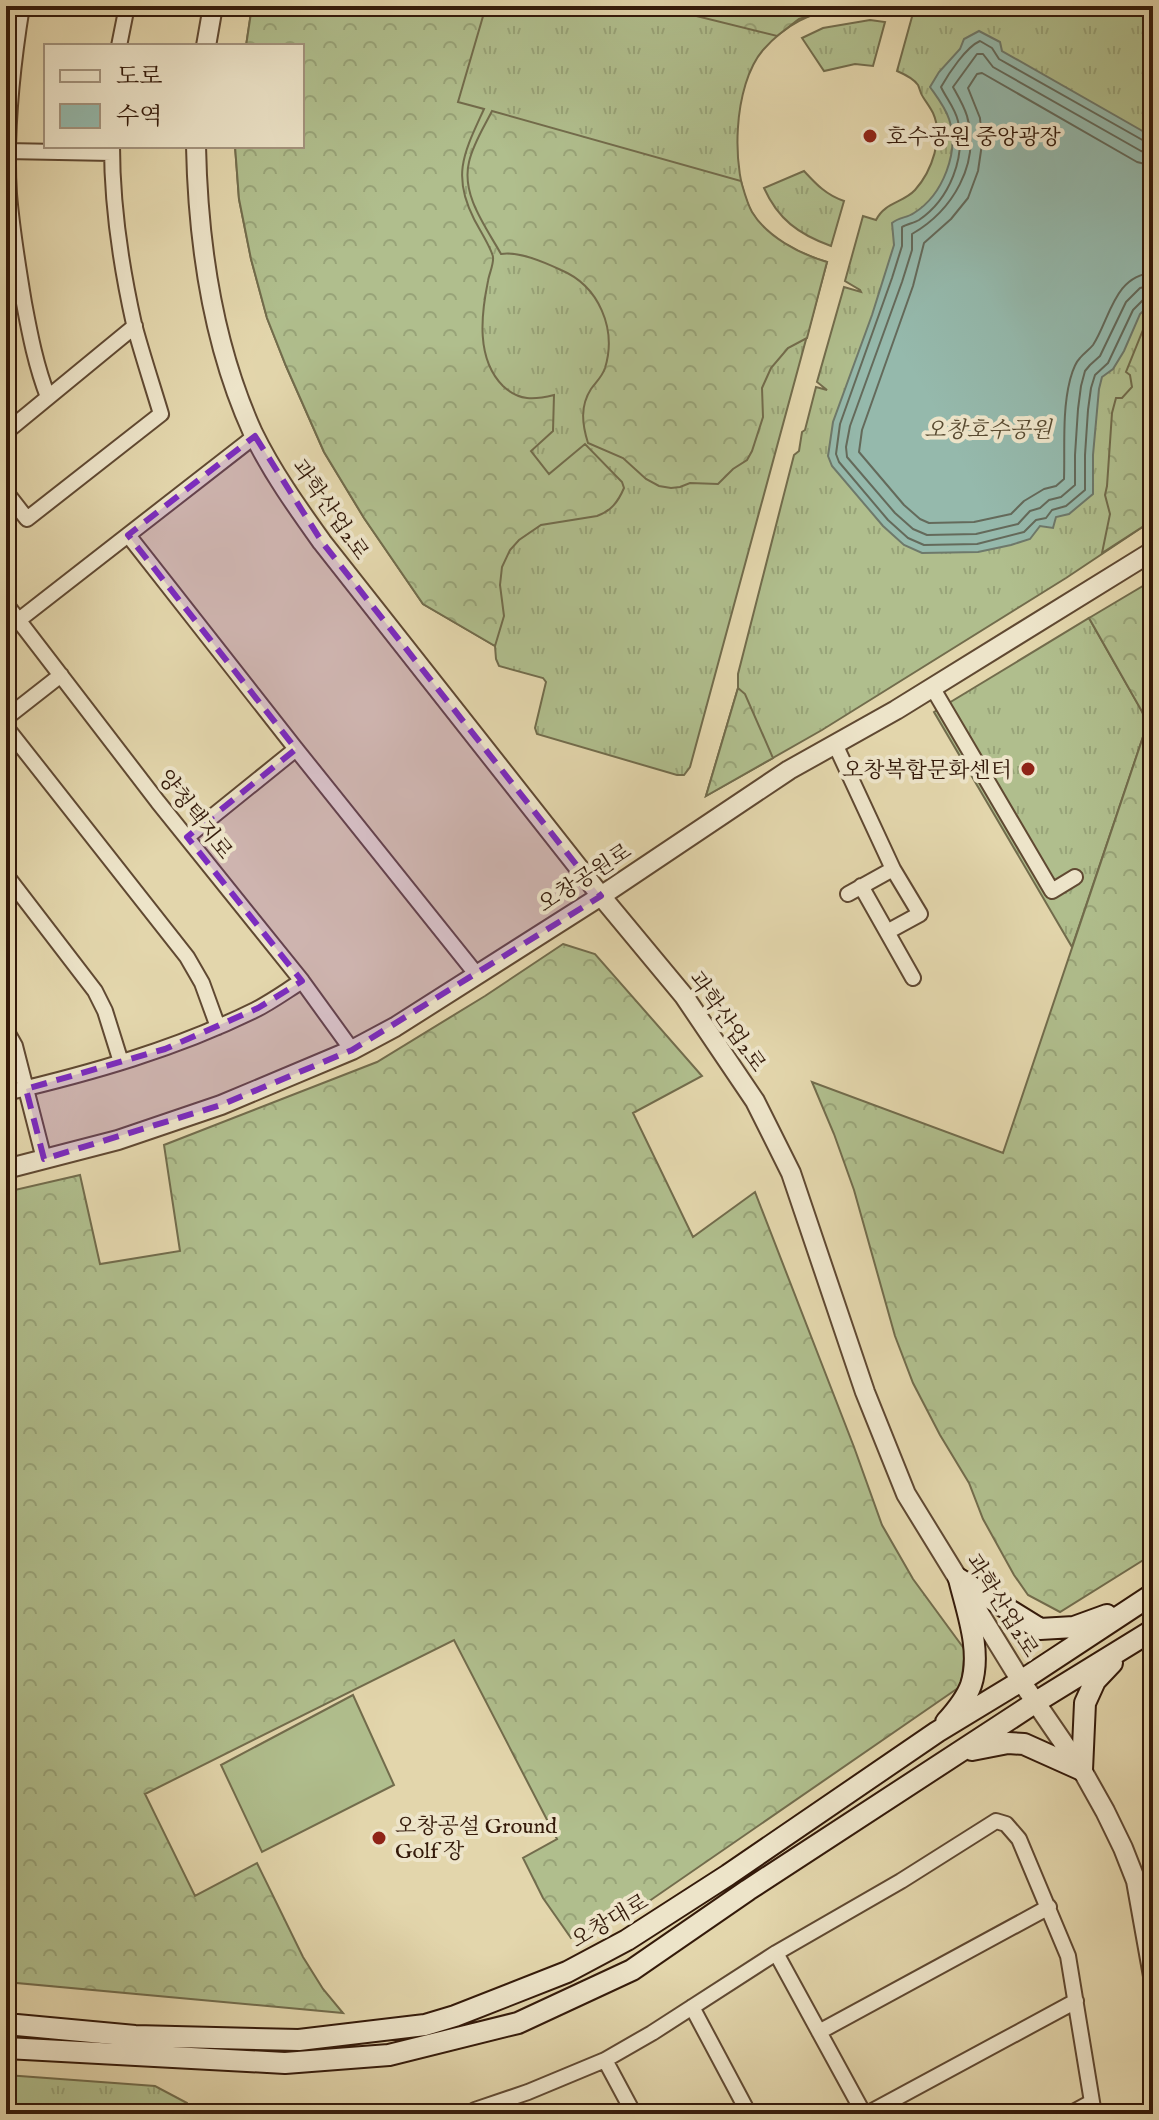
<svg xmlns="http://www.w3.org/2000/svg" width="1159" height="2120" viewBox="0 0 1159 2120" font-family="'IM FELL English','Noto Serif KR',serif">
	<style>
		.grass { fill: url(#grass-tufts); stroke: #726c4c; stroke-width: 2 }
		.forest { fill: url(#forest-crowns); stroke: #726c4c; stroke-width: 2 }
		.pitch { fill: #b0be8d; stroke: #726c4c; stroke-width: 2 }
		.water { fill: #95b9ac; stroke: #6e796b; stroke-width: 2 }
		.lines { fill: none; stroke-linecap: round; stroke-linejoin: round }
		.shore { stroke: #646a5b; stroke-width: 2 }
		.minor-casing { stroke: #604932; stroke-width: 18 }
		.tertiary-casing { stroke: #604932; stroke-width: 22 }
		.secondary-casing { stroke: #341a0a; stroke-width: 24 }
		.minor { stroke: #ede4c9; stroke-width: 14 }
		.tertiary { stroke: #ede4c9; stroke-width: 18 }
		.secondary { stroke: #ede4c9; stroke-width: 20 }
		.marked { fill: #7b2cbf; fill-opacity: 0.2; stroke: #7b2cbf; stroke-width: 6; stroke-dasharray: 16 10; stroke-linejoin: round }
		.poi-dot { fill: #8f2418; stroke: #ede4c9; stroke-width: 3 }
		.labels { text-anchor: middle; stroke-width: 8; stroke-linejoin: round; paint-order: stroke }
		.poi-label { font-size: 22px; fill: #341a0a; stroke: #ede4c9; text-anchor: start }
		.park-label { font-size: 22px; font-style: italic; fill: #594b31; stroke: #ede4c9 }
		.street-label { font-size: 22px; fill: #341a0a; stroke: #ede4c9 }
	</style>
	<defs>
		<pattern id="grass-tufts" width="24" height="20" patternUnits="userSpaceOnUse" patternTransform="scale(2)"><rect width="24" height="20" fill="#b0be8d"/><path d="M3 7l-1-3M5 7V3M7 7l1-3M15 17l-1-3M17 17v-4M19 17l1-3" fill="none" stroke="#98a378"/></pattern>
		<pattern id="forest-crowns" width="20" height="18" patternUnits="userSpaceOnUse" patternTransform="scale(2)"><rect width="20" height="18" fill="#b0be8d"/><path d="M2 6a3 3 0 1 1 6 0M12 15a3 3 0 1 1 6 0" fill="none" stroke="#98a378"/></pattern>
	</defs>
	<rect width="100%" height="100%" fill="#e3d6ac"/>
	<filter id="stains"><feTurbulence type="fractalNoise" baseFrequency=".0025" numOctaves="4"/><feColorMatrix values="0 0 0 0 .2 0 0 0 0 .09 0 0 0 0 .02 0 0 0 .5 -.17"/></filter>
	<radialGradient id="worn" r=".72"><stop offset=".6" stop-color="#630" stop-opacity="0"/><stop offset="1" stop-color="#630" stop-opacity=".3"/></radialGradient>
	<path class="grass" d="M252,6H843C809,14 787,23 763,50C733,85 730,171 751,211C765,237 800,254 827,262L690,767L684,775H677L537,734L535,728L546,682L543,678L499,666L496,659L495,646L423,604L364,518L324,452L286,366L267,318L251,259L239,199L235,146H302V46H246Z
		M915,6H1079L1092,9L1094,6H1153V520L1066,578L822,730L706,796L738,688V674L794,455L799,451L802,432L805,430L816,387L827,390L817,382L844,287L861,292L860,290L845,281L863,216L876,220C885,202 903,203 915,190C932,171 944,137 933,113C930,107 926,102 923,97C920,93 920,89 918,85C914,79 904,74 897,71Z
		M870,20L885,22L873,66L855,64L824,71L802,38L823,28Z
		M804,171C816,184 826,195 844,201L831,246C798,234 778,219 764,188Z
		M1089,618L1148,722L1072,947L934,712Z
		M6,2075L155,2086L187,2103L189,2114H6Z"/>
	<path class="forest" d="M252,6H486L458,102L484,109C465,151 451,174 474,219C478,227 492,249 493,257C494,264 489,274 488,281C481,315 476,359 503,386C519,401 534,400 554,395L553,431L531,451L549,474L585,444L622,482L624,488C618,502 611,511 597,516L541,525L519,540L510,550L502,567L500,585L504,616L495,646L423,604L364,518L324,452L286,366L267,318L251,259L239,199L235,146H302V46H246Z
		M656,6H843L799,19L777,36Z
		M492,111L741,181C744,191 747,203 752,212C767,237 800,254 827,262L807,338L788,348L771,368L762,388L763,417L752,451L747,460L733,469L718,484L690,483L680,487L671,488L659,486L646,479L623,458L588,443C582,424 580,406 591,389C596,382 602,377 605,368C617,329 599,286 561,270C544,262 519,251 501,254C486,227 461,195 469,162C473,144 484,127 492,111Z
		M1153,314V520L1102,553L1110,514L1105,495L1107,486L1112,413L1116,398H1122L1132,387L1130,375L1126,372L1145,325Z
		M1153,580V1554L1060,1612L1028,1595L1014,1575L983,1519L969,1483L940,1435L913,1383L895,1336L854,1190L834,1134L812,1082L1003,1153L1148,722L1089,618Z
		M738,688L745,694L773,758L706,796Z
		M563,944L595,954L702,1076L633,1113L693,1237L755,1192L854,1447L882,1525L913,1579L965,1650L961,1686L645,1904L571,1938L543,1898L523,1858L557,1839L454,1640L145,1794L195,1896L257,1863L303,1957L323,1989L343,2013L6,1982V1192L80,1175L100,1264L180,1251L164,1145L377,1062L485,996Z"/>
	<path class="pitch" d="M353,1695L394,1785L262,1852L221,1765Z"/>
	<path class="water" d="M979,31L1000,42L1002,51L1153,137V302L1140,314L1124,351L1113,369L1102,377L1099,389L1093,455V494L1069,514L1056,517L1053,528L1040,526L1030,539L1011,545L978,552L922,553L904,545L883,526L832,466L828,456L833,422L872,315L894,245L892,223C899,217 907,218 914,213C943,195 960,151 949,119C945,107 937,97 930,87L939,72L960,49L964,39Z"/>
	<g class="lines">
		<path class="shore" d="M1153,143L1146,142L999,59L992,48L980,41C966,47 949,73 941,87C946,98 955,108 958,121C966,157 950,199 919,220C914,223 907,224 902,227V246L892,278L840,424L836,454L839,462L888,520L908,538L924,545L977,544L1024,532L1036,520L1046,518L1052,510L1066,506L1085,490V455L1088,410L1091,388L1095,375L1108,363L1133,310L1145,298L1153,296
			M1153,154L1141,151L993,67L983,54H977L953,87C958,96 964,106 967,116C981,164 952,211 912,234V250L902,282L850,426L846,447L847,457L895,513L913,529L927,535L976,534L1018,524L1030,511L1040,508L1049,500L1061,497L1075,485V455L1078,409L1081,386L1085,371L1090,365L1100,356L1126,302L1140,288L1153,285
			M1153,166L1137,162L982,73L977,74L968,88L980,118L982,144L978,171L968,198L951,219L924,243L913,286L862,430L859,452L904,505L920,519L929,523L974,522L1011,514L1024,501L1044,489L1056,486L1064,479C1065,448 1062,411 1070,380C1072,373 1074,364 1080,358C1084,353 1089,350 1093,345C1110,319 1114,275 1153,273"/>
		<g class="minor-casing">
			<path id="minor" d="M22,6C12,68 5,132 9,194C12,231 18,267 24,303C30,335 36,366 48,397
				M119,46L127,6
				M6,151L112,153
				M6,432L135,326
				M6,492L27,519L161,414C152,384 142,354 134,324C121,266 112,206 112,146
				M128,535L296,749L477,975
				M6,604L158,802L302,981L352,1050
				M6,630L255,436
				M932,687L1052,891L1075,877
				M6,718L61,675
				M6,727L187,957L202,983L218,1027
				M835,744L893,869L848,894
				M187,837L296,749
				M6,875L95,991L105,1011L121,1062
				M861,886L913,978
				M887,932L920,914L893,869
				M6,1030L15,1046L44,1159
				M6,1093C91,1073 176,1049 255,1010C271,1002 286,991 302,981
				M776,1953L864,2114
				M692,2007L749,2114
				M819,2032L1049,1907
				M605,2060L634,2114
				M474,2114L475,2110L528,2092L605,2060L652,2033L776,1953L901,1881L996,1821L1006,1824L1019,1839L1068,1956L1094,2114
				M867,2114L1076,2001
				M1070,2114L1092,2102"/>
		</g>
		<g class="tertiary-casing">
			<path id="tertiary" d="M206,46L213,6
				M196,146C198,244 212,343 253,433C272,472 297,507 322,542L601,896L684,996L755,1101L791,1173L865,1392L906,1494L1021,1681L1082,1770L1105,1811L1123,1848L1136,1881L1153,1976
				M6,1169L118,1140L221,1105L352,1050L395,1027L601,896L789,770L896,710L1153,551"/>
		</g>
		<g class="secondary-casing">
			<path id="secondary" d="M959,1579L1040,1629L1074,1627L1107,1615
				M946,1722C956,1711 966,1699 971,1685C982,1651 967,1612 959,1579
				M972,1750L1008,1743L1024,1744L1082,1770L1085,1703L1095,1681L1112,1663
				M6,2024L135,2036L299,2040L425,2025L455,2016L567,1972L627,1940L728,1875L937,1732L1021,1681L1153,1594
				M6,2048L285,2063L389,2055L518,2023L632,1970L748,1890L1036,1702L1153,1630"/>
		</g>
		<use href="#minor" class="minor"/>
		<use href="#tertiary" class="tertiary"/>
		<use href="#secondary" class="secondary"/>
	</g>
	<path class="marked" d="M255,436L322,542L601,896L352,1050L221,1105L44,1159L26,1089L165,1049L258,1008L302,981L187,837L296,749L128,535Z"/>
	<g class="poi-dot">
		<circle cx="870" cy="136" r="8"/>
		<circle cx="1028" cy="769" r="8"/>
		<circle cx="379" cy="1838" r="8"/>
	</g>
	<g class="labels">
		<g class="poi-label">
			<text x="886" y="144">호수공원 중앙광장</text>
			<text x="1012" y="777" text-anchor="end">오창복합문화센터</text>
			<text x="395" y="1833">오창공설 Ground<tspan x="395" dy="25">Golf 장</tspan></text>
		</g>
		<g class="park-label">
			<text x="988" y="437">오창호수공원</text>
		</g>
		<g class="street-label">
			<text transform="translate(331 509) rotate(55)" y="8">과학산업2로</text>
			<text transform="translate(196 814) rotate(52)" y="8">양청택지로</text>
			<text transform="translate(584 877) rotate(-33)" y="8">오창공원로</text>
			<text transform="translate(728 1021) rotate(55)" y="8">과학산업2로</text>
			<text transform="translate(1003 1605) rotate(58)" y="8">과학산업2로</text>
			<text transform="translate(609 1920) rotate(-30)" y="8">오창대로</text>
		</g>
	</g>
	<rect width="1159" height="2120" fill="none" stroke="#e3d6ac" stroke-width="32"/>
	<rect x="8" y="8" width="1143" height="2104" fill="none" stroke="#341a0a" stroke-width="4"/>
	<rect x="16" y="16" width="1127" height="2088" fill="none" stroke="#341a0a" stroke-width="2"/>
	<rect x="44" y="44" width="260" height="104" fill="#ede4c9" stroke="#a3937d" stroke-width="2"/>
	<rect x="60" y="70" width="40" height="12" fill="#ede4c9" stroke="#a3937d" stroke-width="2"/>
	<text x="116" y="84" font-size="24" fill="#341a0a">도로</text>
	<rect x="60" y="104" width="40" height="24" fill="#95b9ac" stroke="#a3937d" stroke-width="2"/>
	<text x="116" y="124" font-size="24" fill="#341a0a">수역</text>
	<rect width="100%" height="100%" filter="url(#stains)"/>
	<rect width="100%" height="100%" fill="url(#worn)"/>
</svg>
